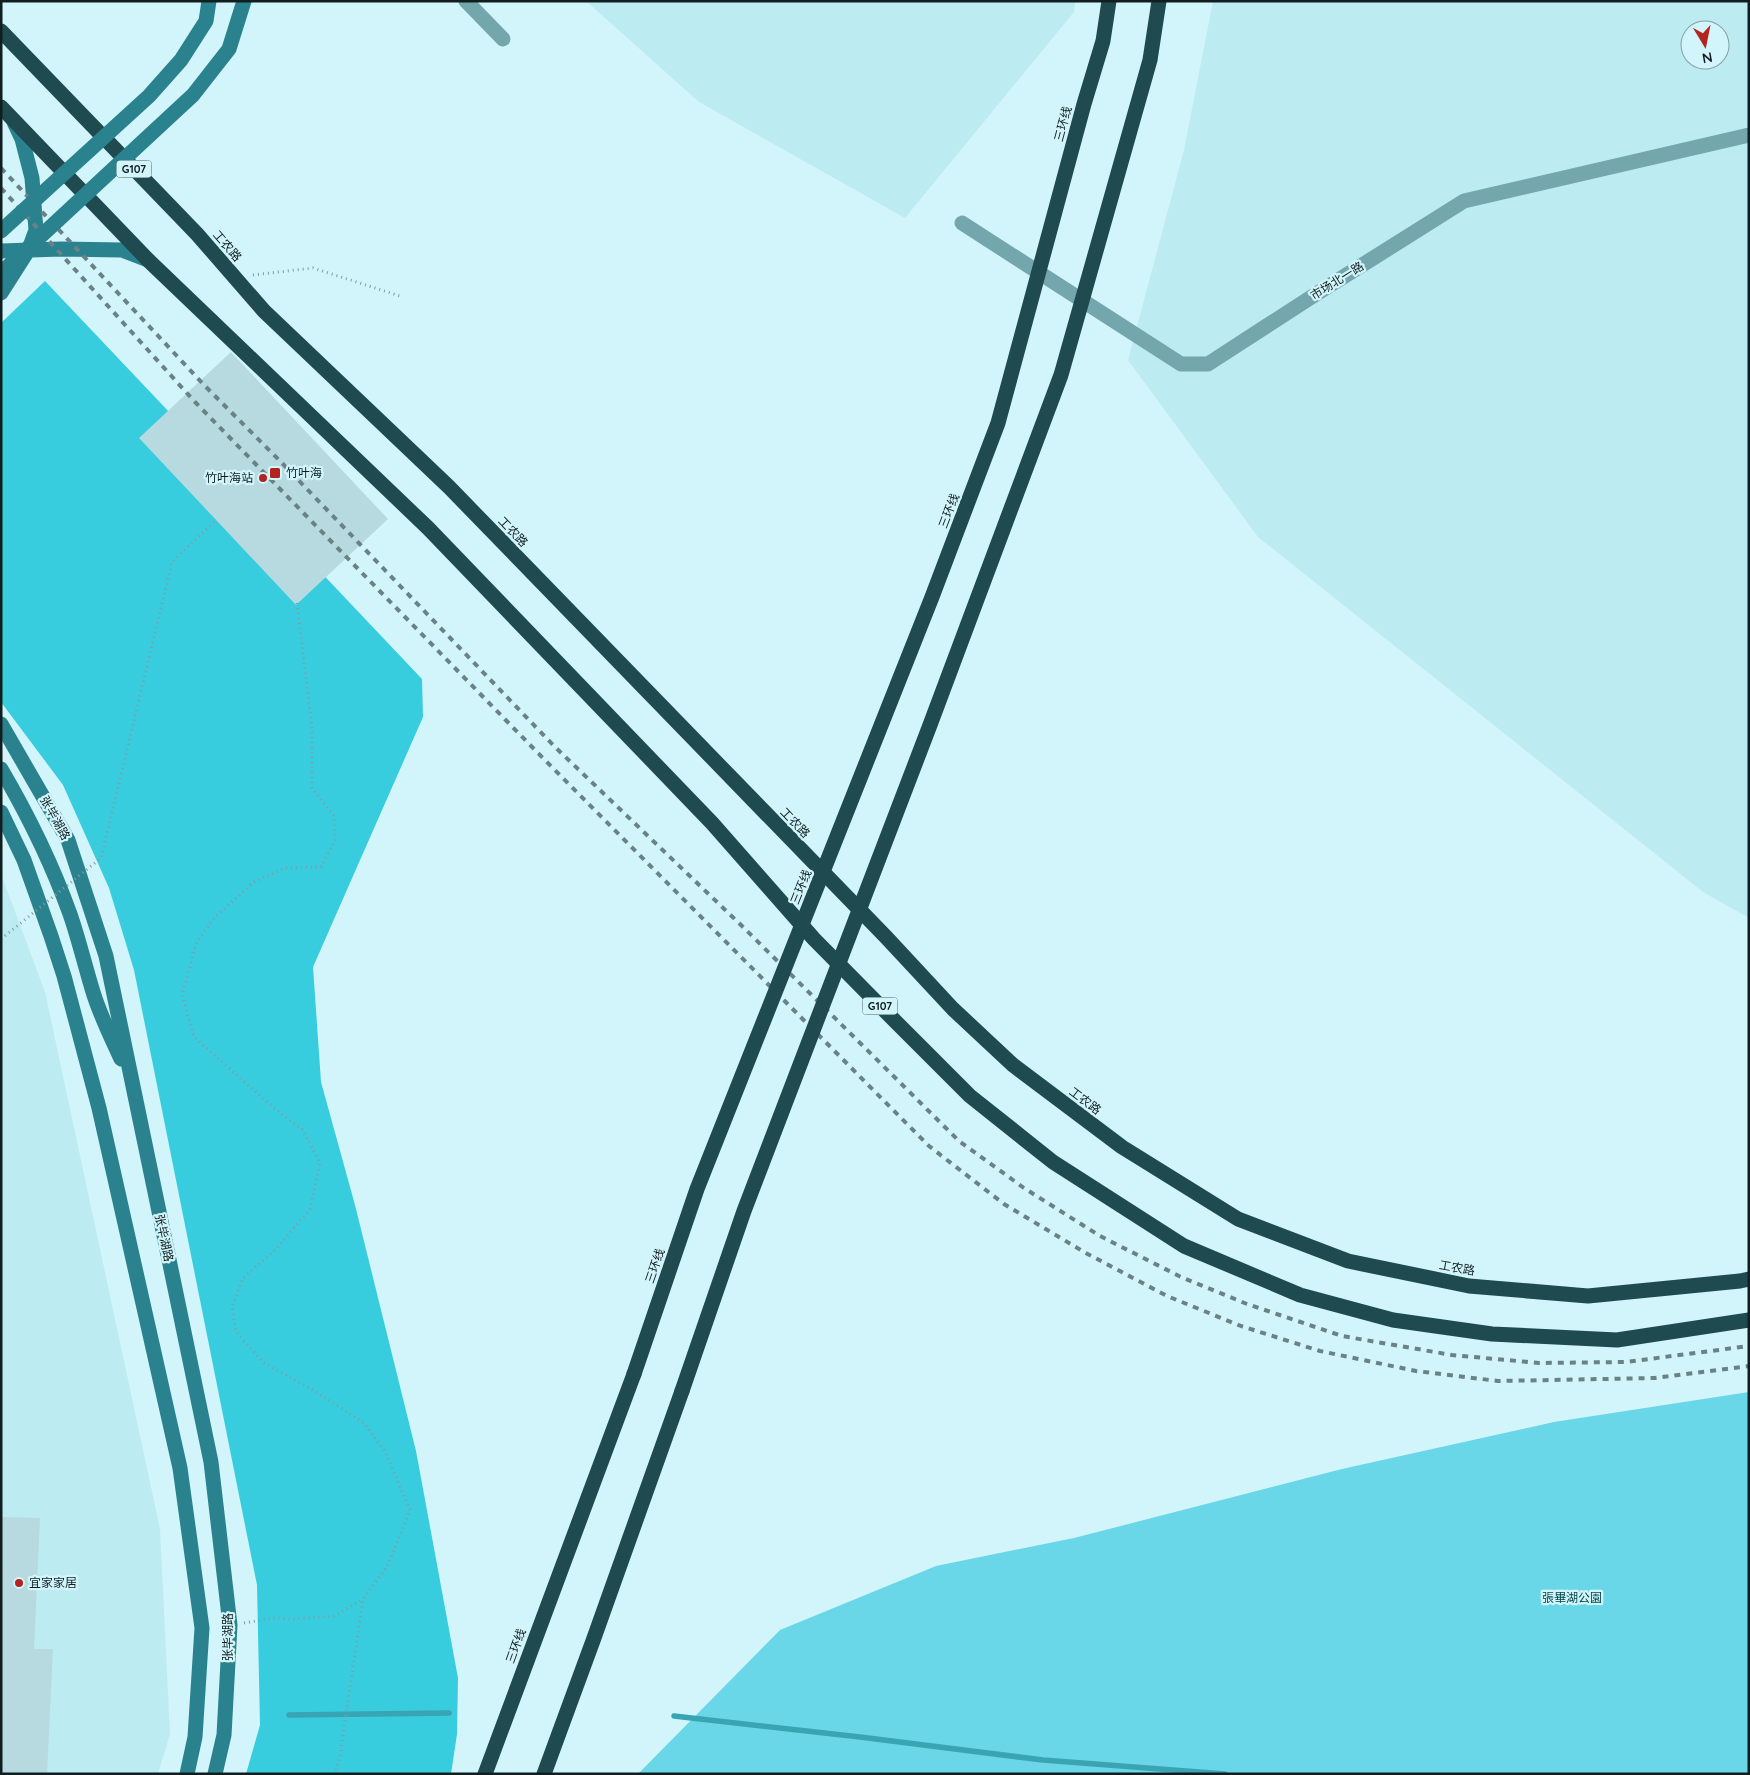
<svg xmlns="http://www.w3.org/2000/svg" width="1750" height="1775" viewBox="0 0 1750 1775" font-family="Quicksand,'Noto Sans SC',sans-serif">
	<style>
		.built { fill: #bdebf2; fill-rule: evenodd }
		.green { fill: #69d7e7 }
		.forest { fill: #37ccde }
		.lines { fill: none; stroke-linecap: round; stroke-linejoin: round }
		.stream { stroke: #39a4b3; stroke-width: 5.5 }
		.building { fill: #b6dadf }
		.path { stroke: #829da2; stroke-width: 3; stroke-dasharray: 1 4; stroke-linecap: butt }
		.street { stroke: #73a6ad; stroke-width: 15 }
		.secondary { stroke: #2a828e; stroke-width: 15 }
		.highway { stroke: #1e4a50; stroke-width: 15 }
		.rail { stroke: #6a8286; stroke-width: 4; stroke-dasharray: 6 6; stroke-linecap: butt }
		.path-bridge { stroke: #829da2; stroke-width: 3; stroke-dasharray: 1 4; stroke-linecap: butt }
		.secondary-bridge { stroke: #2a828e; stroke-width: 15 }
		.highway-bridge { stroke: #1e4a50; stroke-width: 15 }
		.poi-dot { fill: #b32320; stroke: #d1f5fb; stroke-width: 2 }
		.labels { text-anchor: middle; stroke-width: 4.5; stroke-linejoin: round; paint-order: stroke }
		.shield { fill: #d1f5fb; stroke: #4a5e62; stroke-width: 1 }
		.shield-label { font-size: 11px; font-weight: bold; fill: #101e20 }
		.street-label { font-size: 12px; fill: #101e20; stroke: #d1f5fb }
		.poi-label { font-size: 12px; fill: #101e20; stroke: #d1f5fb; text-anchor: start }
		.park-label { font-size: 12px; fill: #04474f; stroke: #d1f5fb }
	</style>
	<rect width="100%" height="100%" fill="#d1f5fb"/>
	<path class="built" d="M586,1H1075L1074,12L905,218L699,102Z
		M1213,1H1749V918L1703,892L1258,537L1128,360L1184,150ZM1690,30H1720V60H1690Z
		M1,874L45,992L160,1529L170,1734L158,1774H1Z"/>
	<path class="green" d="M1749,1392V1774H638L780,1630L936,1566L1074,1538L1342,1469L1554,1422Z"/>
	<path class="forest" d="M45,281L422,679L423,717L313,967L321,1082L355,1205L416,1451L458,1678L457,1734L451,1774H246L260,1725L257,1585L134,970L109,888L63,785L1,702V323Z"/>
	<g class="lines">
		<path class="stream" d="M289,1715L449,1713
			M674,1716L860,1737L1043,1760L1225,1774"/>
	</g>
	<path class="building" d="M231,352L388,519L296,605L139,438Z
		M1,1517L40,1518L34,1649H53L47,1774H1Z"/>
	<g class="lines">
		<path class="path" d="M253,275L313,268L400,296
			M297,603L312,728V788L334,816L335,840L321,867L285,868L254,882L215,917L197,941L182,995L194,1037L275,1109L303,1130L320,1163L310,1209L276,1249L243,1278L232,1306L236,1332L264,1363L318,1393L364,1423L385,1451L410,1510L387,1567L363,1599L340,1756L334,1774
			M244,1623L274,1618L292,1619L334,1616L363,1599"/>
		<path class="street" d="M466,1L503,39
			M962,223L1181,364H1208L1313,296L1464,201L1749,135"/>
		<path class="secondary" d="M1,251L61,249L122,250L148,260
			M1,293L29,249L36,230L32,178L22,139L14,122
			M1,724L68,840L106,956L211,1462L230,1625L224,1735L215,1774
			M1,769C28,815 52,864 70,914C79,940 85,966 93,992C100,1015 111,1037 121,1059
			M1,812L24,860L51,936L64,976L99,1108L180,1468L202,1628L195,1737L187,1774"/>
		<path class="highway" d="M1,31L197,234L264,311L449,487L886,937L953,1009L1013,1065L1122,1147L1238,1219L1348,1261L1469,1286L1588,1296L1740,1281L1749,1279
			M1,107L148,260L428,528L712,823L814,939L897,1023L970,1096L1053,1162L1184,1246L1300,1295L1393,1320L1492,1334L1617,1340L1749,1320
			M485,1774L634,1374
			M544,1774L594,1638L682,1391"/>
		<path class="rail" d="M1,168L205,386L280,461L555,747L742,926L959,1141L1024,1188L1100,1236L1181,1277L1247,1304L1342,1336L1452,1355L1539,1363L1626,1362L1749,1346
			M1,188L195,402L535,750L929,1146L1004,1204L1084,1252L1167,1296L1241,1326L1320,1351L1416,1371L1498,1381L1655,1378L1749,1366"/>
		<path class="path-bridge" d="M1,939L101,858L172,562L216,520"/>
		<path class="secondary-bridge" d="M1,231L149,96L181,60L206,21L209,1
			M1,273L193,95L229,49L244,1"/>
		<path class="highway-bridge" d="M634,1374L697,1189L932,597L998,423L1084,104L1103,41L1109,1
			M682,1391L744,1211L930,725L1061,375L1150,60L1159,1"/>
	</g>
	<g class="poi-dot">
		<rect x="269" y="467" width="12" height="12" rx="2.5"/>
		<circle cx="263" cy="478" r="5"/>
		<circle cx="19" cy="1583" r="5"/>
	</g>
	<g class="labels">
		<g class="shield">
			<rect x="116.5" y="160.5" width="35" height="17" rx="4"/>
			<rect x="862.5" y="997.5" width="35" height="17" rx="4"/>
		</g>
		<g class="shield-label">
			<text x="134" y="173">G107</text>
			<text x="880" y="1010">G107</text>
		</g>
		<g class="street-label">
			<text transform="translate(1063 124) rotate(-75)" y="4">三环线</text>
			<text transform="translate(227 246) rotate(49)" y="4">工农路</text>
			<text transform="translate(1337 281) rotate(-32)" y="4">市场北一路</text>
			<text transform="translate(949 511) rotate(-69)" y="4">三环线</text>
			<text transform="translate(513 532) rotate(46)" y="4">工农路</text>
			<text transform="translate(55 818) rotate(61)" y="4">张毕湖路</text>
			<text transform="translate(795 823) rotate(46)" y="4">工农路</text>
			<text transform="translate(801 887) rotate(-68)" y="4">三环线</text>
			<text transform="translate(1085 1101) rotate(37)" y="4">工农路</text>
			<text transform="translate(164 1238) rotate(78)" y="4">张毕湖路</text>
			<text transform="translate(655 1266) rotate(-71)" y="4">三环线</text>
			<text transform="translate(1457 1268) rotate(10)" y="4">工农路</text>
			<text transform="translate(228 1637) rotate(-90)" y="4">张毕湖路</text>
			<text transform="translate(516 1646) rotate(-70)" y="4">三环线</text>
		</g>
		<g class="poi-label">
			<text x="286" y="477">竹叶海</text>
			<text x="253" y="482" text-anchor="end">竹叶海站</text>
			<text x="29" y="1587">宜家家居</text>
		</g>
		<g class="park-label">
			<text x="1572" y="1602">張畢湖公園</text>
		</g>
	</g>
	<rect width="1750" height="1775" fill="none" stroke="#101e20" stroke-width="5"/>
	<g transform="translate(1705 45) rotate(170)"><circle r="24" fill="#d1f5fb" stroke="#849fa3"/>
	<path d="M0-4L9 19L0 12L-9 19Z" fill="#b32320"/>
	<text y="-8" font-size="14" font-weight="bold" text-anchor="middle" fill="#101e20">N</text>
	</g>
</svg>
